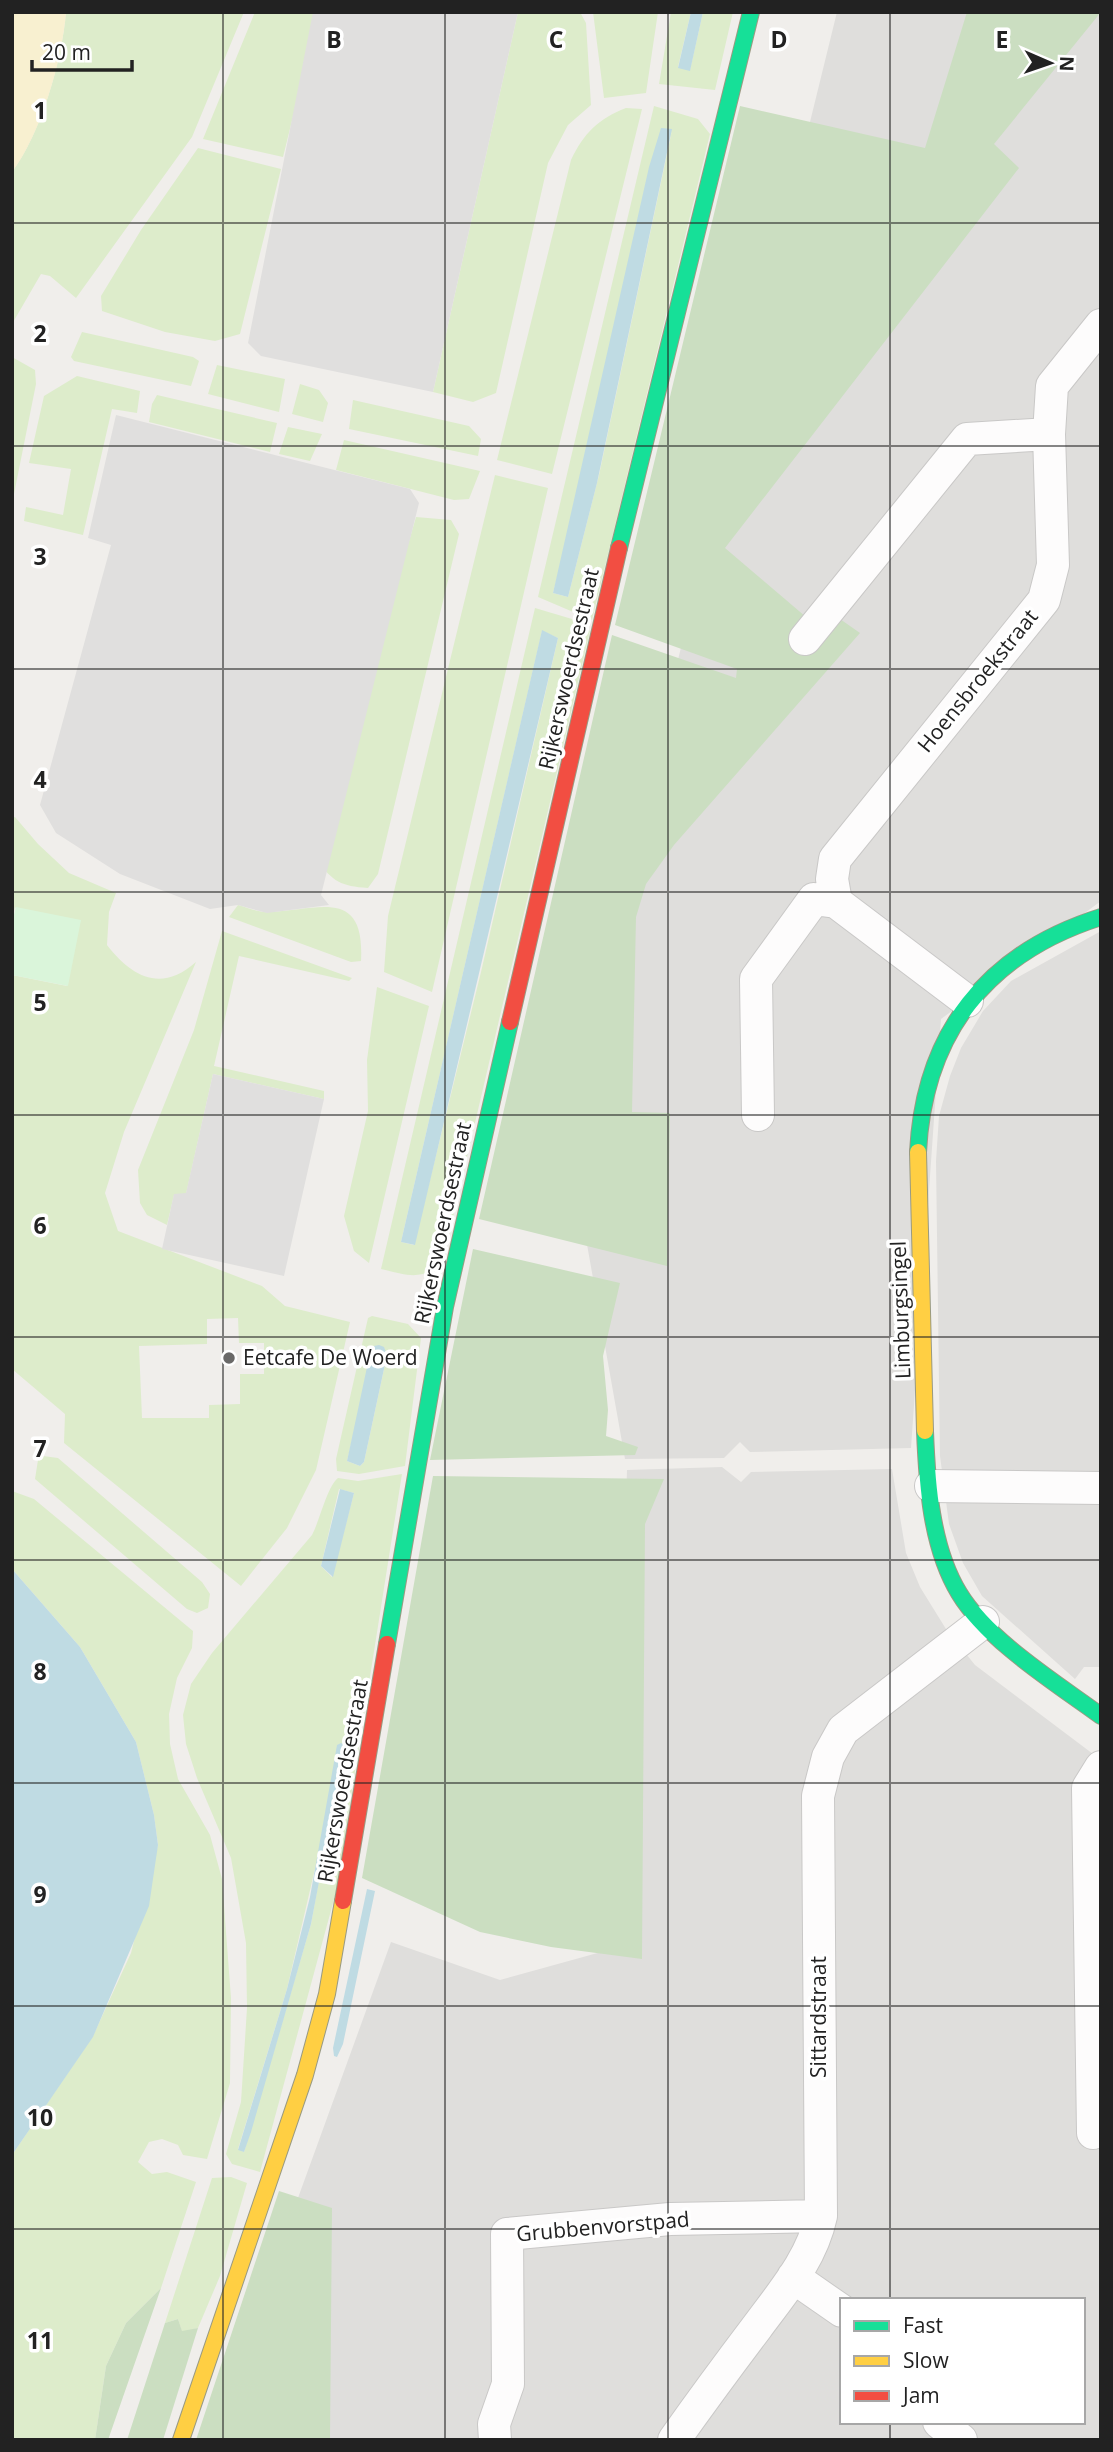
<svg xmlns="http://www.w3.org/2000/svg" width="1113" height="2452" viewBox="0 0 1113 2452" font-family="'Open Sans',sans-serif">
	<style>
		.residential { fill: #dfdedc; fill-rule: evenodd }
		.grass { fill: #ddeccb; fill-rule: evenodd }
		.forest { fill: #cbdec1 }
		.sand { fill: #f8f0d0 }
		.park { fill: #daf5da }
		.parking { fill: #e0dfde }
		.water { fill: #bfdbe3 }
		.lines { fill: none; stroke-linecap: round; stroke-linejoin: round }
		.street-casing { stroke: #c9c8c7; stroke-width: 34 }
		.fast-casing { stroke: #999a82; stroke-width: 18 }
		.slow-casing { stroke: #999a82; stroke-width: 18 }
		.jam-casing { stroke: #999a82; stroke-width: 18 }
		.street { stroke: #fdfcfc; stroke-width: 32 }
		.fast { stroke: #16e098; stroke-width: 16 }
		.slow { stroke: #ffcf43; stroke-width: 16 }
		.jam { stroke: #f24e42; stroke-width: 16 }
		.grid { fill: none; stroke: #222; stroke-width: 2; stroke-opacity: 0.55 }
		.poi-dot { fill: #6a6968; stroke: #fff; stroke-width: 2.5 }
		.labels { text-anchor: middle; stroke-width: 7; stroke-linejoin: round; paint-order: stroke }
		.street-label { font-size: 21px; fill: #222; stroke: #fff }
		.poi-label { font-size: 21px; fill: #222; stroke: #fff; text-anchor: start }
		.grid-label { font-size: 23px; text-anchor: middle; font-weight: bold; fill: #222; stroke: #fff; stroke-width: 7; stroke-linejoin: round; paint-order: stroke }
	</style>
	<rect width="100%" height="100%" fill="#f0eeeb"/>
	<path class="residential" d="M837,12H1101V901L941,1019L911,1448L750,1452L740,1442L724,1458L625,1459L565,1120Z
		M1101,931V1667H1084L1075,1679L982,1596L963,1563L949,1524L940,1456L936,1161L939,1116L950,1076L961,1048L983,1011L1011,981Z
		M722,1467L741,1482L751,1472L892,1469L906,1553L920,1587L946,1629L975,1665L1101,1760V2440H210L391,1942L500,1980L612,1949L627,1470ZM842,2300H1083V2422H842Z"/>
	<path class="grass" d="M66,12H244L192,137L76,298L50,276L41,274L12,324V172C41,133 62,61 66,12Z
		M255,12H319L283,157L203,139Z
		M518,12H580L586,23L591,105L568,125L548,163L496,393L473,402L433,392Z
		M593,12H658L646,93L604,98Z
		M671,12H691L678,67L690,70L703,12H733L715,90L659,84Z
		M654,106L698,119L710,134L592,620L538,597ZM672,130L599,475L568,597L553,593Z
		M626,108L642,109L552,474L497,460L571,160C584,133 598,119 626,108Z
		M198,148L281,169L240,334L215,341L165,332L102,311L101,296L141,230Z
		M82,332L193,357L199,361L191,386L74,361L71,357Z
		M12,357L35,370L36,384L12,504Z
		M217,365L285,379L279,412L208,394Z
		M77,376L140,391L137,413L112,409L83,535L24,521L26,507L63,515L71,469L29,463L44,396Z
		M300,384L319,390L328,403L323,422L292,414Z
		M157,395L277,423L270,452L149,422L152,404Z
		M353,400L469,426L481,439L478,456L349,429Z
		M288,427L322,434L310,461L279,454Z
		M344,440L480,471L469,499L454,500L336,470Z
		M495,475L548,488L432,992L384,972L388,916Z
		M416,517L451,520L459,534L378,874L368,888C341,886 333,882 317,860Z
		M535,608L572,619L590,631L442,1264C419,1281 407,1275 381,1269ZM542,631L558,638L481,972L414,1245L401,1242Z
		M15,817L38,844L69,873L116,893L109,912L107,945C132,977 161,993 196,962L124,1132L105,1193L118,1231L262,1286L285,1306L350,1322L316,1470L287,1528L241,1586L64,1443L65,1414L12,1369V975L67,986L15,907L12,922V818ZM238,1318L239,1343H264V1374H240V1404L209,1405V1418H142L139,1346L207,1344V1319Z
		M238,905C248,908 260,913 270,912C319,910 365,887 361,961L351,962L229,917Z
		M222,931L352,978L349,981L239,956L214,1066L324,1091V1099L213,1074L186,1194L174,1195L167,1225L147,1215L140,1203L138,1170L194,1030Z
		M377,987L429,1006L369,1263L354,1251L344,1216L368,1111L367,1060Z
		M372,1316L408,1324L421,1338L405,1466L359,1474L337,1471L336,1459L368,1318ZM374,1346L387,1355L364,1462L360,1466L347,1461Z
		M43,1456L58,1458L202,1582L210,1594L208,1608L197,1613L187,1609L35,1479L38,1460Z
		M402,1474L336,1892L260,2172L232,2164L226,2154L241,2102L247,2008L246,1943L231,1858L197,1778L186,1744L183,1715L191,1684L212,1653L312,1535C320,1520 327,1487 338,1478L358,1481ZM339,1489L354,1493L332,1577L321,1566ZM344,1744L311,1924L244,2152L238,2149L287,1989Z
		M12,1491L34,1499L193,1631L192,1648L177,1678L169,1714L170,1744L178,1779L210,1835L222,1879L231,1998L230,2083L207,2159L183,2155L178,2145L162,2139L149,2142L138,2162L152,2174L167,2172L196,2182L161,2288L126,2323L106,2366L95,2440H12V2155L93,2036L131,1953L158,1845L154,1815L136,1742L80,1647L12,1569Z
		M231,2177L247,2183L220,2276L198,2328L182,2332L178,2319L165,2323L212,2178Z"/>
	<path class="forest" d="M967,12H1101L994,144L1019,168L725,548L806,617L840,619L860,633L674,845L646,884L636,917L632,1112L670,1113L667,1266L479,1219L612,635L736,678L737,669L615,625L740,106L925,148Z
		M473,1249L620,1283L603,1356L608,1410L606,1436L638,1447L635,1455L430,1460Z
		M433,1476L664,1479L645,1524L642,1959L551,1947L480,1932L362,1878Z
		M279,2191L332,2208L330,2440H196Z
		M161,2288L108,2440H95L106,2366L126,2323Z
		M178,2319L182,2331L198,2328L163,2440H127L165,2323Z"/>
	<path class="sand" d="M12,12H66C62,61 41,133 12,172Z"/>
	<path class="park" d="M16,907L81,920L68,986L12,975V922Z"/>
	<path class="parking" d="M313,12H518L433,392L261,356L248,343Z
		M116,415L410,489L419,503L321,895L329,905L267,913L238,905L210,909L120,874L56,833L40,805L111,545L88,538Z
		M213,1074L324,1099L284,1276L162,1249L174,1194L186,1193Z"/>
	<path class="water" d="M691,12H703L690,71L678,68Z
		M661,128L672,129L597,483L568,597L553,593L649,167Z
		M542,630L558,638L415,1245L401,1242Z
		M379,1345L384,1347L387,1355L364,1462L360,1466L347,1461L370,1353L374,1346Z
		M340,1489L354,1493L333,1577L321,1566Z
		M12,1569L80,1647L136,1742L154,1815L158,1845L149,1906L93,2037L12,2155Z
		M341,1743L345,1745L311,1924L251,2132L244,2152L238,2150L287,1989L310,1897L337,1745Z
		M367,1889L375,1891L343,2044L337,2057L334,2056L333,2048Z"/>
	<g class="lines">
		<g class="street-casing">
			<path id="street" d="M805,639L967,439L1049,434
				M967,1001L836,902L832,879L835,859L1044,600L1053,565L1049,434L1052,386L1101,325
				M758,1115L756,979L814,899L836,902
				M931,1486L1101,1488
				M1093,2133L1088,1788L1101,1767
				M793,2277L842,2311
				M939,2422L961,2440
				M495,2440L494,2424L508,2384L507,2234L670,2219L821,2216
				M674,2440C701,2402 729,2364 757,2327C782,2293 812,2259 821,2216L818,1796L828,1757L843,1730L983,1622"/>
		</g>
		<g class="fast-casing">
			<path id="fast" d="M619,548L751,12
				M918,1152C924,1033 987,953 1101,917
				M925,1431C927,1483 931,1547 959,1593C988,1641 1056,1683 1101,1716
				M387,1644L445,1307L510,1022"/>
		</g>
		<g class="slow-casing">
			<path id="slow" d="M918,1152L925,1431
				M181,2440L305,2075L327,1994L343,1901"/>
		</g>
		<g class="jam-casing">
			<path id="jam" d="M510,1022L619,548
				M343,1901L387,1644"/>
		</g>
		<use href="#street" class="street"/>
		<use href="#fast" class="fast"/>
		<use href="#slow" class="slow"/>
		<use href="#jam" class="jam"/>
	</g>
	<path class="grid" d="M223,12V2440M445,12V2440M668,12V2440M890,12V2300M12,223H1101M12,446H1101M12,669H1101M12,892H1101M12,1115H1101M12,1337H1101M12,1560H1101M12,1783H1101M12,2006H1101M12,2229H1101M890,2422V2440"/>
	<circle class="poi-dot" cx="229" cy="1358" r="7"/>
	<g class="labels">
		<g class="street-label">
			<text transform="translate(569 669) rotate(-77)" y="7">Rijkerswoerdsestraat</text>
			<text transform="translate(978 681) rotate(-51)" y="7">Hoensbroekstraat</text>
			<text transform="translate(443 1223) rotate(-78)" y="7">Rijkerswoerdsestraat</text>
			<text transform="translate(901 1310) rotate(-92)" y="7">Limburgsingel</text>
			<text transform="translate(343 1781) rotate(-80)" y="7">Rijkerswoerdsestraat</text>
			<text transform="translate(819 2017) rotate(-90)" y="7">Sittardstraat</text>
			<text transform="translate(603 2227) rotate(-5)" y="7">Grubbenvorstpad</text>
		</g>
		<g class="poi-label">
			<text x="243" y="1365">Eetcafe De Woerd</text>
		</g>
	</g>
	<g class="grid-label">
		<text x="334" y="48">B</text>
		<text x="556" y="48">C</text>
		<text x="779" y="48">D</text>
		<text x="1002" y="48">E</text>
		<text x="40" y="119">1</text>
		<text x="40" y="342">2</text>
		<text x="40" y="565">3</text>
		<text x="40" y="788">4</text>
		<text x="40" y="1011">5</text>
		<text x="40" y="1234">6</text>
		<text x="40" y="1457">7</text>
		<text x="40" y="1680">8</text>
		<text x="40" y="1903">9</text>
		<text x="40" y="2126">10</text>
		<text x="40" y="2349">11</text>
	</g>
	<rect width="1113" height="2452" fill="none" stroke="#222222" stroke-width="28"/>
	<rect x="840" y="2298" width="245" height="126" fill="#ffffff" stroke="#a7a7a7" stroke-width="2"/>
	<rect x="854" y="2321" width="35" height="10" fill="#16e098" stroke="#a7a7a7" stroke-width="2"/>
	<text x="903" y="2333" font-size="21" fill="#222222">Fast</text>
	<rect x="854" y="2356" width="35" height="10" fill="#ffcf43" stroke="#a7a7a7" stroke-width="2"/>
	<text x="903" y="2368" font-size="21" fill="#222222">Slow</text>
	<rect x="854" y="2391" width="35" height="10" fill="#f24e42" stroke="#a7a7a7" stroke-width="2"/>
	<text x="903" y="2403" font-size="21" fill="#222222">Jam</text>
	<g transform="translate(1050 63) rotate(92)" stroke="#ffffff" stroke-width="5" paint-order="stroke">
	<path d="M0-5L12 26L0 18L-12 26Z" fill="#222222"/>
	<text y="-10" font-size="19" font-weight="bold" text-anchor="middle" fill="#222222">N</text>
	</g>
	<path d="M32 60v10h100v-10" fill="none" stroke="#222222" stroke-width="3.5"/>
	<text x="42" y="60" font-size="21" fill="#222222" stroke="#ffffff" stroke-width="5" paint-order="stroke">20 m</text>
</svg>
